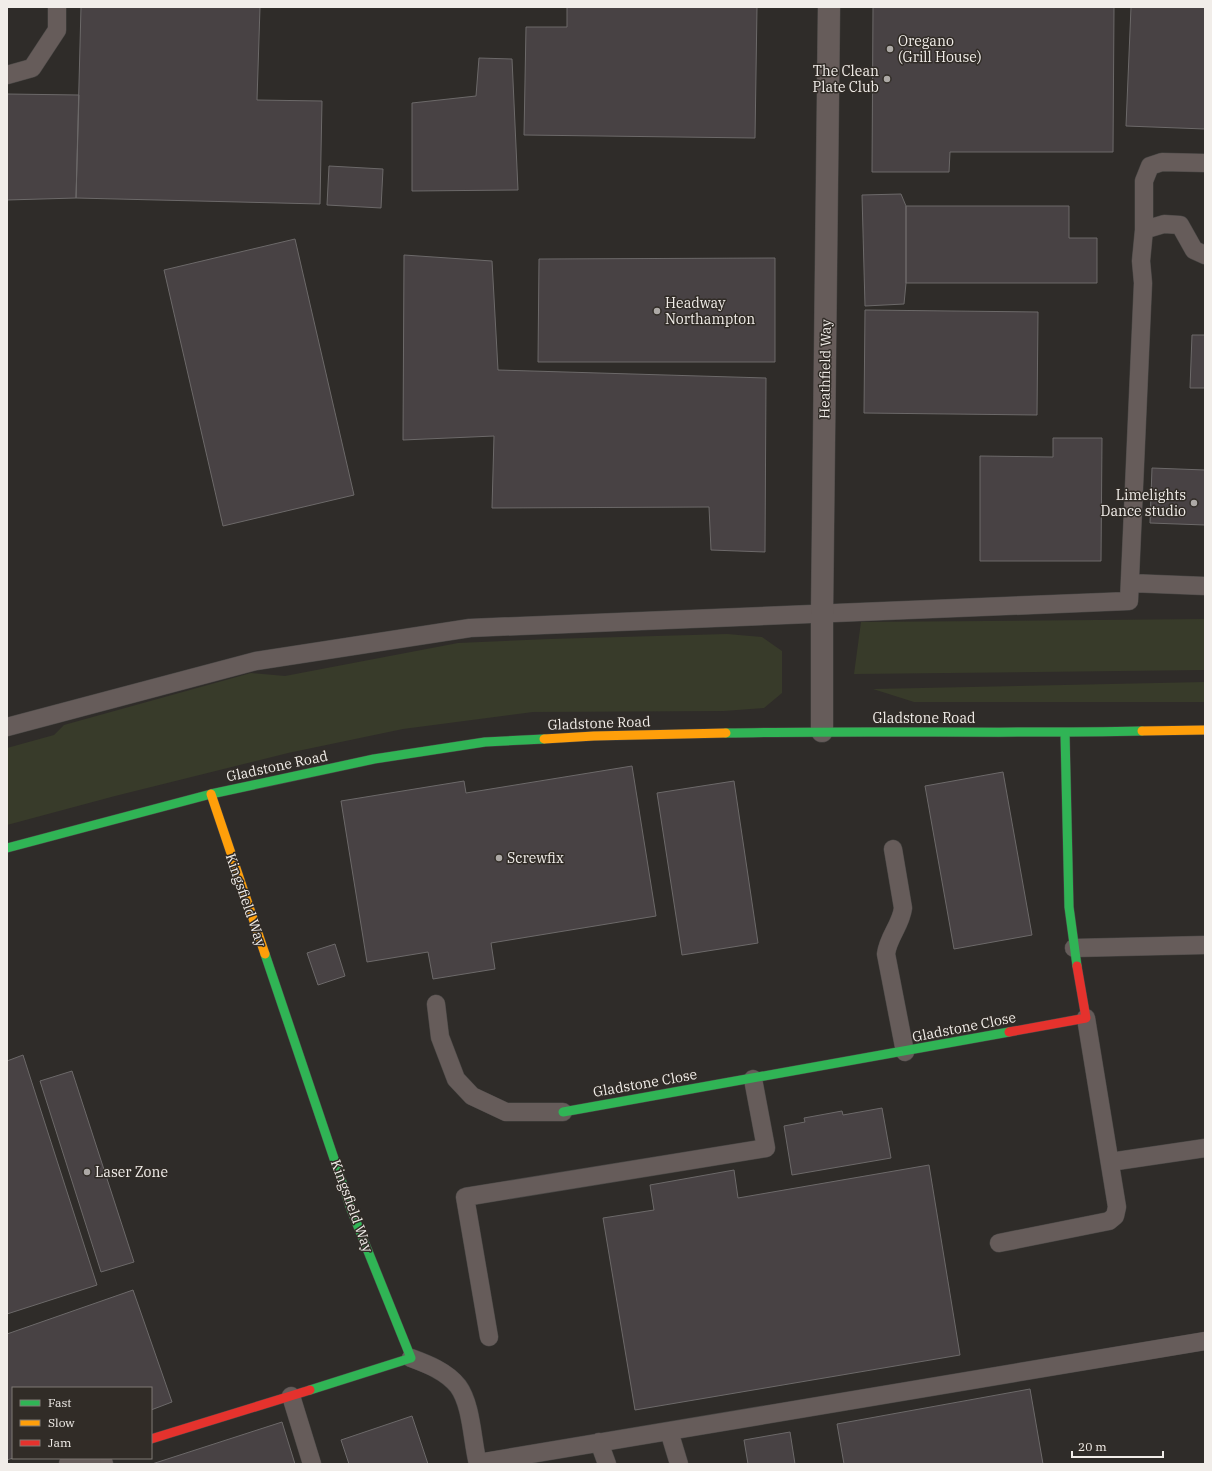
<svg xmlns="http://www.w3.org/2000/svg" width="1212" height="1471" viewBox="0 0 1212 1471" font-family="'IBM Plex Serif',serif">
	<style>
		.grass { fill: #383b2a }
		.building { fill: #484244; stroke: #6c6969 }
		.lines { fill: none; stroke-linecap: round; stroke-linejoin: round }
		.lane-casing { stroke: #494745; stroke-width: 19 }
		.street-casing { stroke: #494745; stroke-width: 23 }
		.fast-casing { stroke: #494745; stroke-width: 10 }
		.slow-casing { stroke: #494745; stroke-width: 10 }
		.jam-casing { stroke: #494745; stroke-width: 10 }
		.lane { stroke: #665c5a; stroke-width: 18 }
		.street { stroke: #665c5a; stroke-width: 22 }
		.fast { stroke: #30b455; stroke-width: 9 }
		.slow { stroke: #ff9f0a; stroke-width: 9 }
		.jam { stroke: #e5322d; stroke-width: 9 }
		.poi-dot { fill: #ada9a6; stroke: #312c27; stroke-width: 1.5 }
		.labels { text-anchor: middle; stroke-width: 3; stroke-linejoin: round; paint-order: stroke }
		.poi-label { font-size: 14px; fill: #f1ede9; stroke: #312c27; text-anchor: start }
		.street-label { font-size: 14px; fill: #f1ede9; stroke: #312c27 }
	</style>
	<rect width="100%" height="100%" fill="#2f2c29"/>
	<path class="grass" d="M1205,619V670L854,674L861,622Z
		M727,634L762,637L782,651V693L764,708L724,711L533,712L403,729L288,753L115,796L7,825V748L54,735L64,725L251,673L285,676L458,643L550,639Z
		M1205,682V702H914L873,689Z"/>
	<path class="building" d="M81,7H260L257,100L322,101L320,204L76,198Z
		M567,7H757L755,138L524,135L526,27H567Z
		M873,7H1114L1113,152H950L949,172H872Z
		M1131,7H1205V129L1126,126Z
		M479,58L512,59L518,190L412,191V103L476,96Z
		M7,94L79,95L76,198L7,200Z
		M329,166L383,169L381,208L327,205Z
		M901,194L906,206V283L904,304L865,306L862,195Z
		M906,206H1069V238H1097V283H906Z
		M295,239L354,495L223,526L164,270Z
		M404,255L492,261L498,370L766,378L765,552L711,550L709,507L492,508L494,436L403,440Z
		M775,258V362H538L539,259Z
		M865,310L1038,312L1037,415L864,413Z
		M1192,335H1205V388H1190Z
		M1053,438H1102L1101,561H980V456L1053,457Z
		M1152,468L1205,470V525L1150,523Z
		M632,766L656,916L491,943L495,969L433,979L428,952L367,962L341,801L464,781L466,793Z
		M1003,772L1032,935L954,949L925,786Z
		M734,781L758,943L682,955L657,793Z
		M335,944L345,976L318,985L307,953Z
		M23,1055L97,1285L7,1314V1061Z
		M72,1071L134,1262L101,1272L40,1081Z
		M882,1108L891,1158L792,1175L784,1126L805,1122L804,1118L842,1111L843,1115Z
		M929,1165L960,1355L635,1410L603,1218L654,1210L650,1185L734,1170L738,1198Z
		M133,1290L172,1402L151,1410V1388H13V1458L7,1460V1334Z
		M1030,1389L1043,1464H844L837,1424Z
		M412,1416L428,1464H349L341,1440Z
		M282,1422L295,1464H152Z
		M790,1432L795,1464H748L744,1440Z"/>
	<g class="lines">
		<g class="lane-casing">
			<path id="lane" d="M7,75L32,68L57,30V7
				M1144,230L1164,224L1180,225L1194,250L1205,255
				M1130,583L1205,586
				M7,727L256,661L470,628L1129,601L1143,283L1141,261L1144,230V181L1150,166L1162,162L1205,163
				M893,849L903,908C901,925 888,937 886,954L905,1052
				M1074,948L1205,945
				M436,1004L440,1037L456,1079L472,1096L506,1112H563
				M1110,1162L1205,1148
				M999,1243L1109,1221L1115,1216L1117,1207L1086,1018
				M489,1337L465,1197L766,1148L753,1079
				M411,1358C427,1364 446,1371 458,1386C472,1405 472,1441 478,1464
				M291,1396L312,1464
				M669,1431L679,1464
				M599,1442L607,1464
				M102,1458L104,1464
				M478,1463L1205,1341"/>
		</g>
		<g class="street-casing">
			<path id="street" d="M822,731V614L829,7
				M70,1464L90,1458"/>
		</g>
		<g class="fast-casing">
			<path id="fast" d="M726,733C864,730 1003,734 1142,731
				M1065,733L1069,907L1077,966
				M7,848L211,794L374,759L485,742L544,739
				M265,954L351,1209L411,1358L310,1390
				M563,1112L1009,1032"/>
		</g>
		<g class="slow-casing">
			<path id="slow" d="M1142,731L1205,730
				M544,739L594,736L726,733
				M211,794L265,954"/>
		</g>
		<g class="jam-casing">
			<path id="jam" d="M1009,1032L1086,1018L1077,966
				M151,1439L310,1390"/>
		</g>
		<use href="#lane" class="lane"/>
		<use href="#street" class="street"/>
		<use href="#fast" class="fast"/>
		<use href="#slow" class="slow"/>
		<use href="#jam" class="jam"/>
	</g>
	<g class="poi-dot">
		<circle cx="890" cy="49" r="4"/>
		<circle cx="887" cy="79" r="4"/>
		<circle cx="657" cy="311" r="4"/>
		<circle cx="1194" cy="503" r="4"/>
		<circle cx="499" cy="858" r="4"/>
		<circle cx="87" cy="1172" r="4"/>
	</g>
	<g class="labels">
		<g class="poi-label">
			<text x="898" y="46">Oregano<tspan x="898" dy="16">(Grill House)</tspan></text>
			<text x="879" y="76" text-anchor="end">The Clean<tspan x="879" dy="16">Plate Club</tspan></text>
			<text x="665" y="308">Headway<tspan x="665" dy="16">Northampton</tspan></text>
			<text x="1186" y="500" text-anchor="end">Limelights<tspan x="1186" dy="16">Dance studio</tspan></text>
			<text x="507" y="863">Screwfix</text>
			<text x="95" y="1177">Laser Zone</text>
		</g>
		<g class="street-label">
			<text transform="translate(825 369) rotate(-89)" y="5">Heathfield Way</text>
			<text x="924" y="723">Gladstone Road</text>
			<text transform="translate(599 723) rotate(-2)" y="5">Gladstone Road</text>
			<text transform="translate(277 766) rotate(-12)" y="5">Gladstone Road</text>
			<text transform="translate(246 900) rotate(71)" y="5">Kingsfield Way</text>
			<text transform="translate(964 1027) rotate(-11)" y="5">Gladstone Close</text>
			<text transform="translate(645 1083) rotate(-10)" y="5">Gladstone Close</text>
			<text transform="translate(352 1206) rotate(70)" y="5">Kingsfield Way</text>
		</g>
	</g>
	<rect width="1212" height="1471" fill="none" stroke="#f1ede9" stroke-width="16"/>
	<rect x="12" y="1387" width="140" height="72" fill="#312c27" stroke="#7e7975"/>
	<rect x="20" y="1400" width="20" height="6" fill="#30b455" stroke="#7e7975"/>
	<text x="48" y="1407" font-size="12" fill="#f1ede9">Fast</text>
	<rect x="20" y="1420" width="20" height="6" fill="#ff9f0a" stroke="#7e7975"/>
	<text x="48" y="1427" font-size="12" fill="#f1ede9">Slow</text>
	<rect x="20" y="1440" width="20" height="6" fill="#e5322d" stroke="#7e7975"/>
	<text x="48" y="1447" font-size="12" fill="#f1ede9">Jam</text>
	<path d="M1072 1451v6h91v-6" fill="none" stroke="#f1ede9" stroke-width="2"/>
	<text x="1078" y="1451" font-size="12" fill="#f1ede9" stroke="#312c27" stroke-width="3" paint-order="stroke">20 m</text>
</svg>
